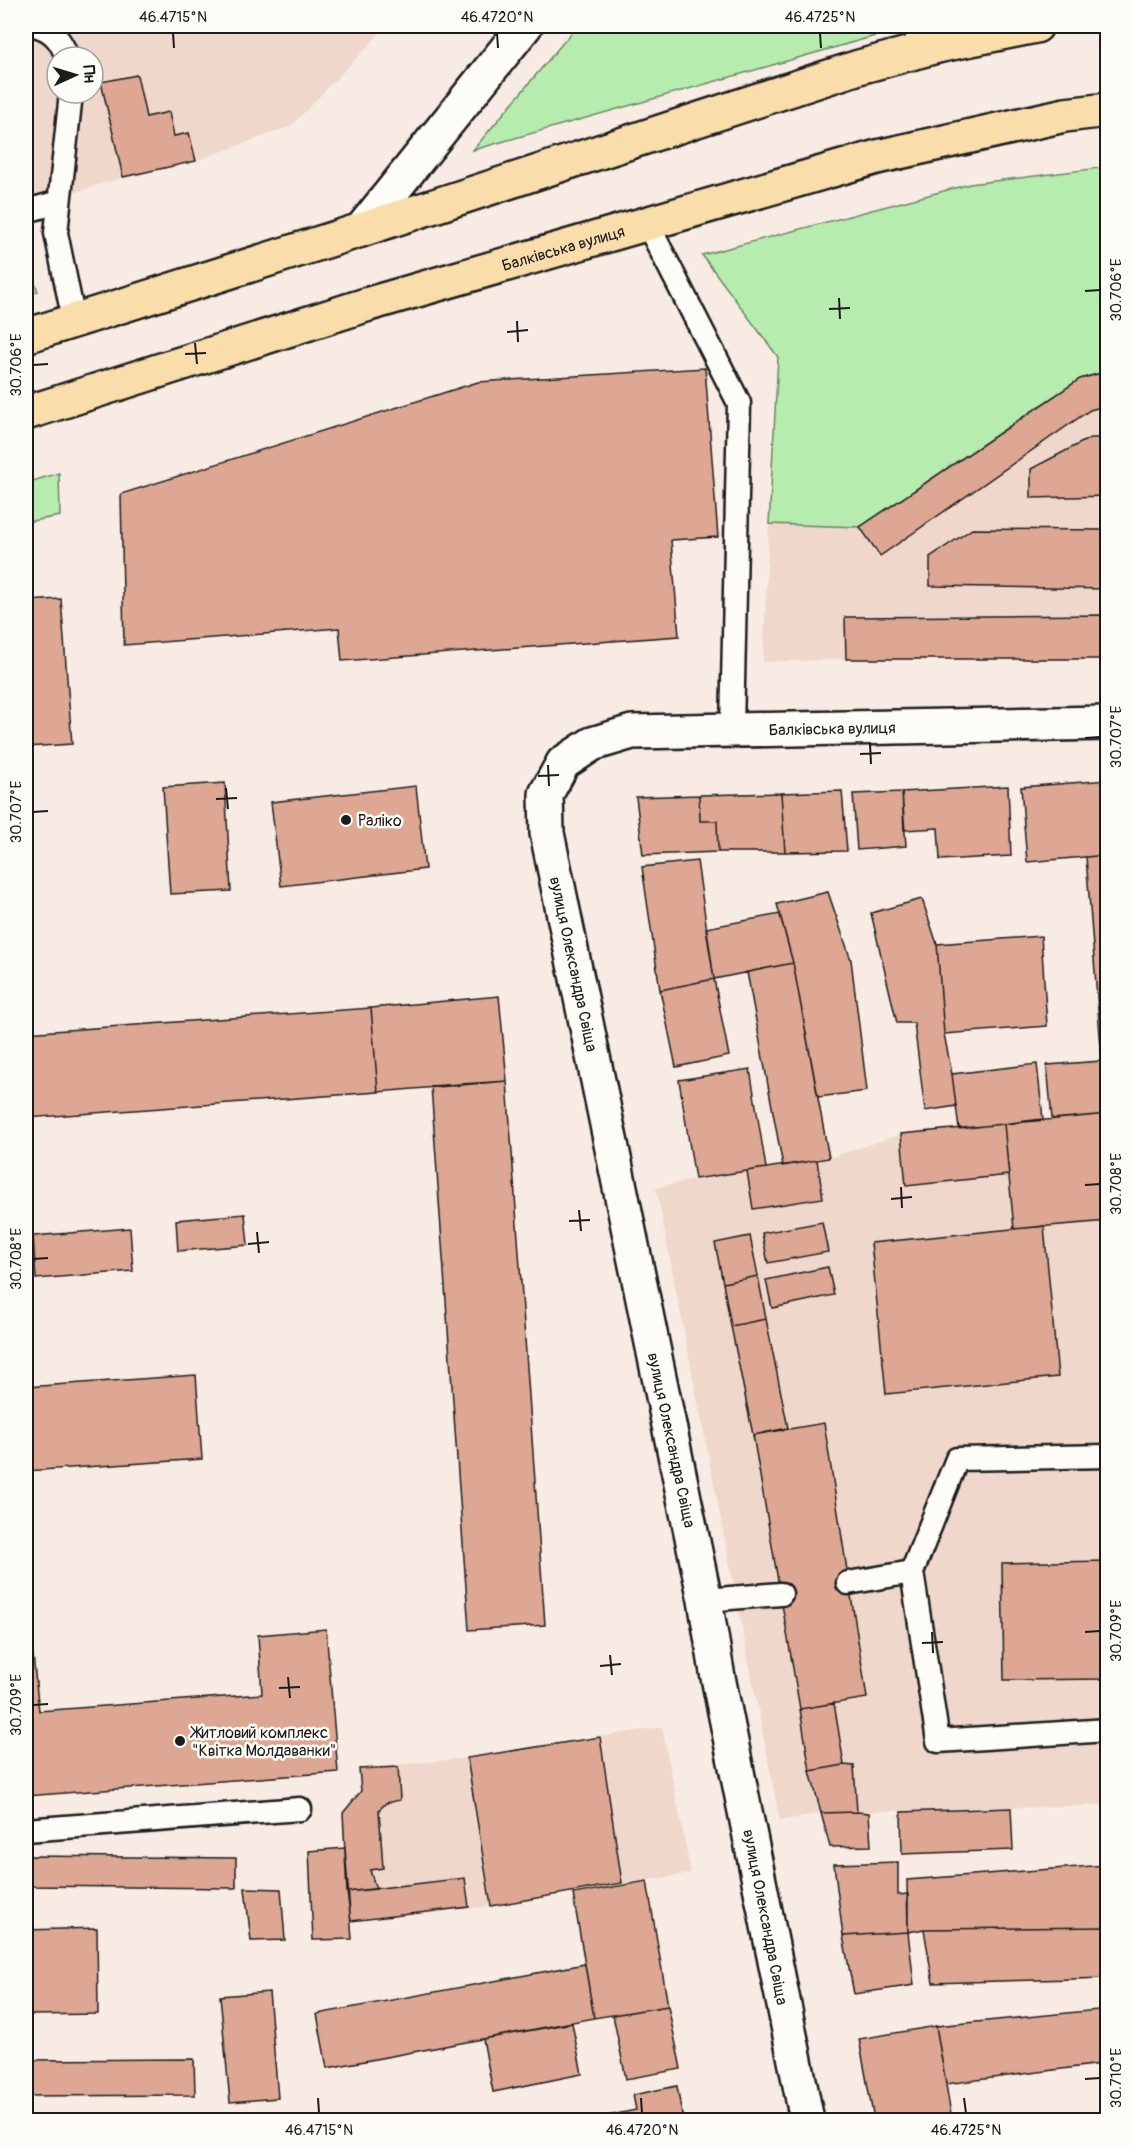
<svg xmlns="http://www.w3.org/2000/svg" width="1133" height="2146" viewBox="0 0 1133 2146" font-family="Pangolin,sans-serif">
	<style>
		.built { fill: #efd7cb; fill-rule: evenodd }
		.grass { fill: #b6ecae; stroke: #698465; stroke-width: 1.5 }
		.building { fill: #dda794; stroke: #1c1c1c; stroke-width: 1.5 }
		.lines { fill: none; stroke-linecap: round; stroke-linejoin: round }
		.lane-casing { stroke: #1c1c1c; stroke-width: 27 }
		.street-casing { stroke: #1c1c1c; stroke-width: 38 }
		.primary-casing { stroke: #1c1c1c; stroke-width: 38 }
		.lane { stroke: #fdfcf7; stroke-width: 22 }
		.street { stroke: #fdfcf7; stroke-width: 33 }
		.primary { stroke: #f9deab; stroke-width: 33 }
		.ticks { fill: none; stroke: #1c1c1c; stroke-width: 2 }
		.poi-dot { fill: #1c1c1c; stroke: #fdfcf7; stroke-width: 2 }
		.labels { text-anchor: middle; stroke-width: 5; stroke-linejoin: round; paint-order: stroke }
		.street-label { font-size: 16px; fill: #1c1c1c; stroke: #fdfcf7 }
		.poi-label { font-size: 16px; fill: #1c1c1c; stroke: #fdfcf7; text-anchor: start }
		.neatline { fill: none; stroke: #1c1c1c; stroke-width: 2 }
		.ticks-label { font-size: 15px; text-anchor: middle; fill: #1c1c1c }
	</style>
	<rect width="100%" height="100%" fill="#f7ebe3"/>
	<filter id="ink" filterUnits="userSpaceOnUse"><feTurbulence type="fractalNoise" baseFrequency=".0167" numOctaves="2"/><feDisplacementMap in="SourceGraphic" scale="12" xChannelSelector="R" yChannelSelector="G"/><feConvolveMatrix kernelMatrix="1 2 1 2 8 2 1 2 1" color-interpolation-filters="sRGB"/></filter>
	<g filter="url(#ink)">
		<path class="built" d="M26,26H387L291,126L196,161L123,177L26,208ZM57,57H93V93H57Z
			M1107,371V659H846L763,662L769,524L860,527L1080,379Z
			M1107,1114V1805L821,1813L780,1821L656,1188L695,1179L829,1158L901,1134Z
			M662,1727L691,1873L491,1906L351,1921L343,1813L361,1791L359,1769L467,1758Z"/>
		<path class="grass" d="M577,26H866L875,36L473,150Z
			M1107,167V371L1080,379L860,527L769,524L778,357L702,255L970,184Z
			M26,261L38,291L26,295Z
			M59,473L60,516L26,522V483Z"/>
		<path class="building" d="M137,75L146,117L169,112L174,136L189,133L196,161L123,177L101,82Z
			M705,368L718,537L671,540L679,636L342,661L339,628L124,645L121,494L478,382Z
			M1108,371V405L1090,410L880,556L860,527L1080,379Z
			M1090,438H1108V496L1031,498V469Z
			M972,529L1108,530V589L930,586V557Z
			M61,599L72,744L26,747V601Z
			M1108,615V659H846L845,617Z
			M1108,780V855L1027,862L1021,787Z
			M225,783L231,891L170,894L163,787Z
			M416,786L425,869L281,886L271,802Z
			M1008,786L1011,856L940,860L938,828L904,830L902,792Z
			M842,791L847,851L785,852L781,793Z
			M902,792L906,846L857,850L853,794Z
			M781,793L785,852H718L717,821H700L699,795Z
			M699,795L700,821H717L718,852L643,855L636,797Z
			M1108,855V1114L1052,1119L1047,1065L1102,1061L1086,857Z
			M697,861L714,979L660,990L642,867Z
			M828,892L851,960L867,1091L818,1097L793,963L777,904Z
			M922,899L937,944L944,1034L952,1074L956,1106L925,1111L914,1023H897L871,913Z
			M780,914L793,963L714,979L706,928Z
			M1041,936L1047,1026L944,1034L937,944Z
			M793,963L829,1158L783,1166L747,972Z
			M714,979L729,1056L676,1067L660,990Z
			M499,996L507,1081L378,1092L371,1008Z
			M371,1008L378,1092L26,1118V1033Z
			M1037,1064L1043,1119L959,1129L952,1074Z
			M750,1069L766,1168L695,1179L679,1080Z
			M507,1081L545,1625L469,1630L431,1086Z
			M1108,1114V1221L1014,1229L1004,1124Z
			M1004,1124L1009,1175L906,1186L901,1134Z
			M817,1160L823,1198L753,1209L747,1171Z
			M245,1214L248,1245L178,1251L176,1220Z
			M822,1222L828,1252L768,1263L762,1233Z
			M1044,1226L1058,1377L886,1394L871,1243Z
			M130,1228L133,1271L36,1279L33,1236Z
			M750,1236L758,1276L723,1283L715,1243Z
			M828,1267L834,1295L772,1308L766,1280Z
			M758,1276L766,1319L731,1326L723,1283Z
			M766,1319L788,1428L753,1435L731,1326Z
			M196,1375L202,1459L26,1471V1387Z
			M824,1423L867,1698L800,1709L753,1435Z
			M26,1556L32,1647L26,1648Z
			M1108,1561V1679L1004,1680L1002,1563Z
			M326,1629L338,1772L26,1796V1648L32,1647L39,1711L262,1694L258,1635Z
			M834,1703L844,1765L810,1771L800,1709Z
			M600,1737L622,1883L491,1906L467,1758Z
			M844,1765L854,1766L857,1812L821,1813L810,1771Z
			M398,1767L400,1800L386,1803L379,1810L383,1868L370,1870L376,1889L347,1892L343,1813L361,1791L359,1769Z
			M1011,1808L1013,1850L902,1854L901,1812Z
			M857,1812L869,1813L871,1846L830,1847L821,1813Z
			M345,1848L352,1939L313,1940L309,1851Z
			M26,1856L236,1858V1888L26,1886Z
			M898,1862V1895L908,1894V1932L843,1936L834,1864Z
			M1106,1865L1108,1927L924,1929L908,1932L907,1880Z
			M465,1878L469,1907L351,1921L347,1892Z
			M647,1881L668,2006L594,2018L573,1894Z
			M245,1888L281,1889L285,1940L251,1941Z
			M1108,1927V1978L933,1983L924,1929Z
			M97,1928L98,2014L26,2015V1930Z
			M908,1932L914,1985L854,1994L843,1936Z
			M585,1964L594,2018L327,2068L317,2014Z
			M269,1992L278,2098L230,2102L220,1996Z
			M668,2006L681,2069L626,2079L613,2015Z
			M1108,2009V2063L946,2084L936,2026Z
			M572,2023L582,2074L493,2092L483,2039Z
			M936,2026L952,2120H874L859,2039Z
			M194,2059L195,2095L26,2096V2060Z
			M677,2086L683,2120H587L636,2110L633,2095Z
			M558,2116L559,2120H538Z
			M1073,2119V2120H1017Z"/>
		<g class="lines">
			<g class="lane-casing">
				<path id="lane" d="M38,26C54,31 61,41 67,57
					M71,93L56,233L74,321
					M26,211L59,202
					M647,223L739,403L732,730
					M1108,1456L957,1459L912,1572L938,1741L1108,1730
					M848,1583L912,1572
					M705,1600L781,1594
					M26,1830L300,1809"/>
			</g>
			<g class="street-casing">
				<g id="street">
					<path d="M919,26L937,46"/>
					<path d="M361,230L525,26"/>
					<path id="s1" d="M807,2120L717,1672L705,1600L547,833L546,794L563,763L592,744L632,732L1108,723"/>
				</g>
			</g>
			<g class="primary-casing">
				<g id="primary">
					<path d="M26,336L361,230L859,67L937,46L1036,26"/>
					<path id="s2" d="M26,413L369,304L877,157L1065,115L1108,110"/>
				</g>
			</g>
			<use href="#lane" class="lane"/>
			<use href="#street" class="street"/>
			<use href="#primary" class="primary"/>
		</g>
	</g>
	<path class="ticks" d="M173,33L174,48M497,33L498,48M820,33L821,48M1085,291L1100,290M839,298L840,319M829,309L850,308M517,321L518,342M507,332L528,330M195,343L197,364M185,354L206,353M33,365L48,364M1085,738L1100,737M870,743L871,764M860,754L881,753M548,765L549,786M538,776L559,775M226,788L228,809M216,799L237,798M33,812L48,811M1085,1185L1100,1184M901,1187L902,1208M891,1199L912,1197M579,1210L581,1231M569,1221L590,1220M257,1232L259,1253M248,1244L269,1242M33,1259L48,1258M932,1632L933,1653M1085,1632L1100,1631M922,1643L943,1642M610,1655L612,1675M600,1666L621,1664M288,1677L290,1698M279,1688L300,1687M33,1705L48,1704M1085,2079L1100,2078M318,2098L319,2113M641,2098L642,2113M964,2098L966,2113"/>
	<g class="poi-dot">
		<circle cx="346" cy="820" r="6"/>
		<circle cx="180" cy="1741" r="6"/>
	</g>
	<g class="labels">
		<g class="street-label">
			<text dy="6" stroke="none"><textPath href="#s2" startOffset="562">Балківська вулиця</textPath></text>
			<text dy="6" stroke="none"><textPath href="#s1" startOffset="1664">Балківська вулиця</textPath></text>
			<text transform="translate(574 964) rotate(78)" y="6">вулиця Олександра Свіща</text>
			<text transform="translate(672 1440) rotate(78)" y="6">вулиця Олександра Свіща</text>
			<text transform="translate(766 1917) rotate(79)" y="6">вулиця Олександра Свіща</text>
		</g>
		<g class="poi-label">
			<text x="358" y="826">Раліко</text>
			<text x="192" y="1738">Житловий комплекс<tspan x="192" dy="18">"Квітка Молдаванки"</tspan></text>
		</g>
	</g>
	<rect width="1133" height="2146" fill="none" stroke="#fdfcf7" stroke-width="66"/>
	<g transform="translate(75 75) rotate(86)"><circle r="28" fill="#fdfcf7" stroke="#a3a29f" stroke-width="1.5"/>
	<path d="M0-4.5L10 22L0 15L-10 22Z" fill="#1c1c1c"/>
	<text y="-9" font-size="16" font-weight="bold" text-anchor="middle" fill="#1c1c1c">Пн</text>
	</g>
	<rect x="33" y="33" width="1067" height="2080" class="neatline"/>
	<g class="ticks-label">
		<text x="173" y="22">46.4715°N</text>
		<text x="497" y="22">46.4720°N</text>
		<text x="820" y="22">46.4725°N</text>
		<text transform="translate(1116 290) rotate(-90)" y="5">30.706°E</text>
		<text transform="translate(16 365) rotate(-90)" y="5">30.706°E</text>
		<text transform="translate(1116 737) rotate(-90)" y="5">30.707°E</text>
		<text transform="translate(16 812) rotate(-90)" y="5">30.707°E</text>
		<text transform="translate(1116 1184) rotate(-90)" y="5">30.708°E</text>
		<text transform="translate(16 1259) rotate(-90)" y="5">30.708°E</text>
		<text transform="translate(1116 1631) rotate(-90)" y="5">30.709°E</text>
		<text transform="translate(16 1705) rotate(-90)" y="5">30.709°E</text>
		<text transform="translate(1116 2078) rotate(-90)" y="5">30.710°E</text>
		<text x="319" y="2135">46.4715°N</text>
		<text x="642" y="2135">46.4720°N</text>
		<text x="966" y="2135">46.4725°N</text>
	</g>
</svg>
